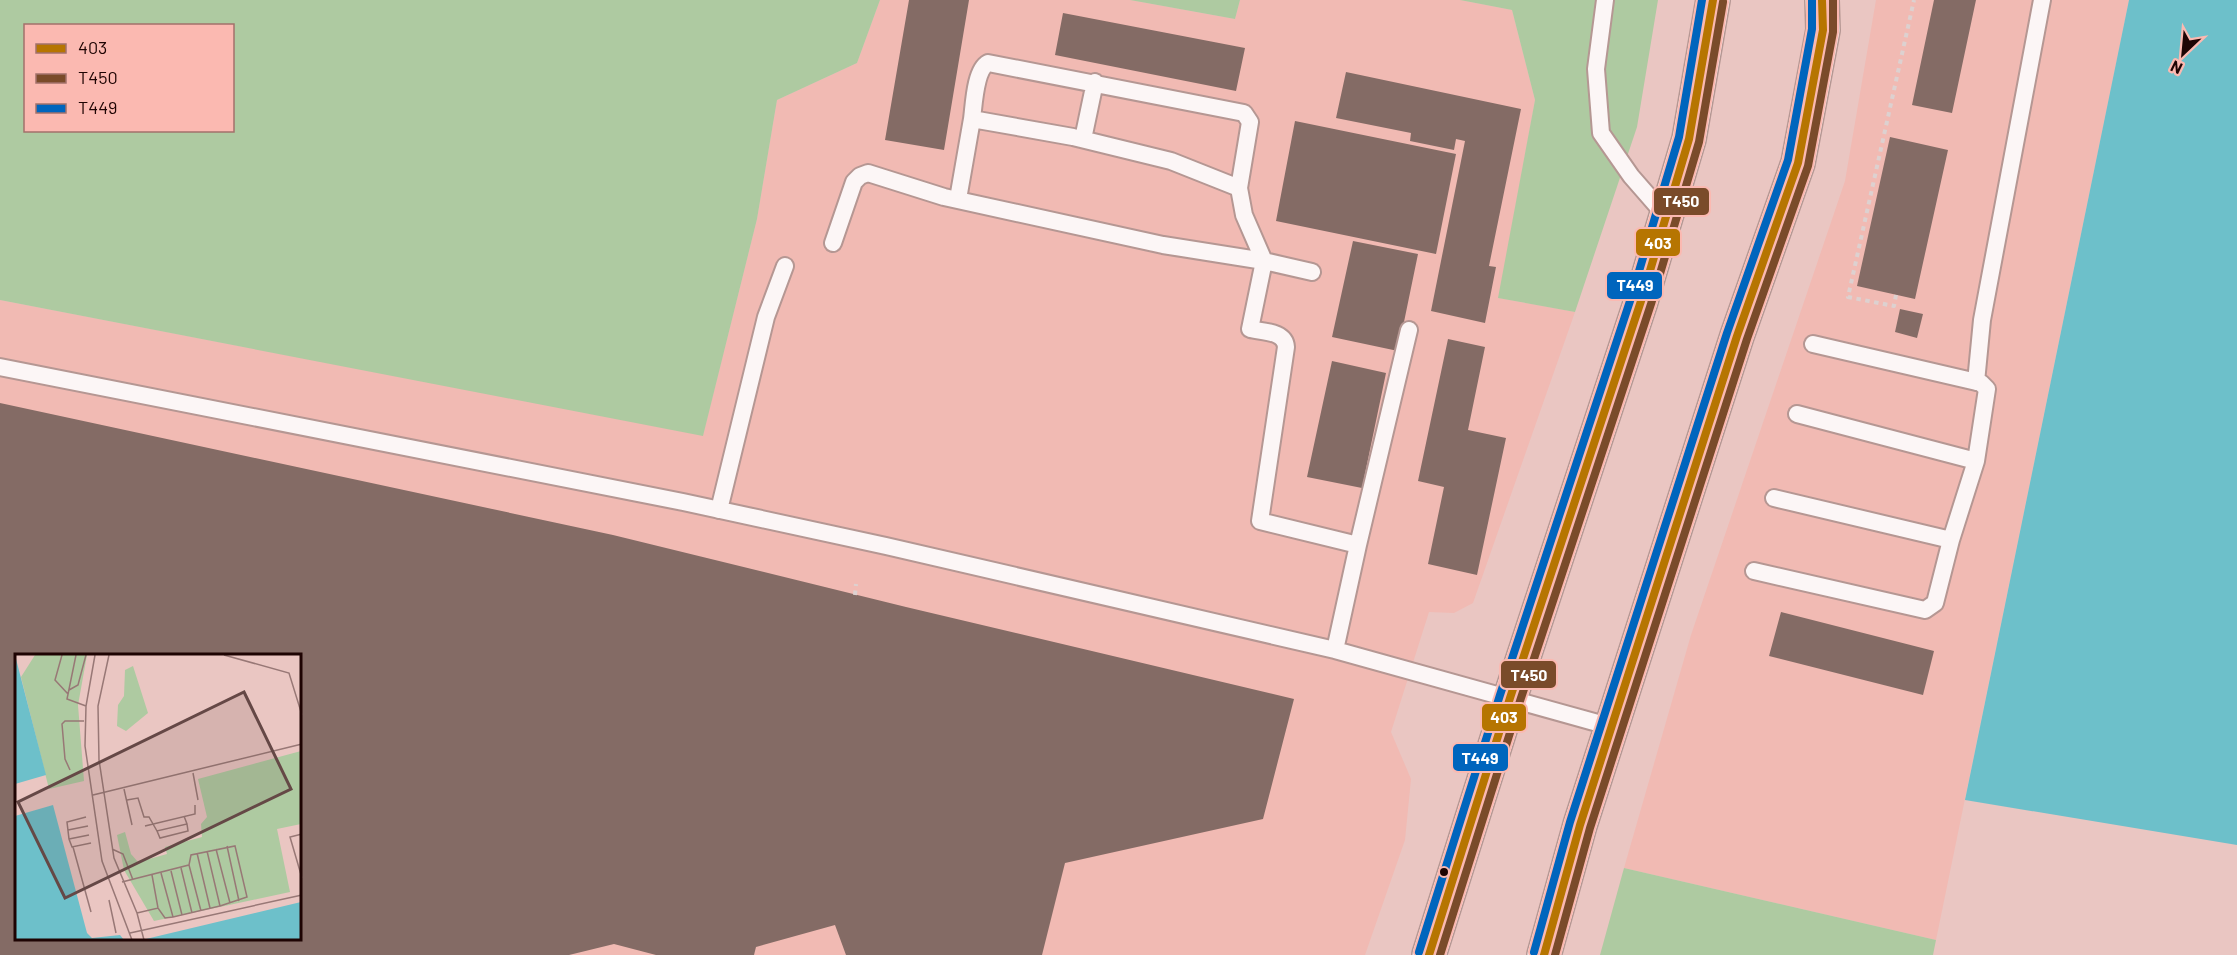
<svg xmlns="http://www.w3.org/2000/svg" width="2237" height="955" viewBox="0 0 2237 955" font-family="Barlow,sans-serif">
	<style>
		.built { fill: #f1bab3; fill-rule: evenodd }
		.green { fill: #aecaa1; fill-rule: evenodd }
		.water { fill: #6dc0ca }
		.building { fill: #846b65; fill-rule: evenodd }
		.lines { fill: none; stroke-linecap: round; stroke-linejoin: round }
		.service-casing { stroke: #b59793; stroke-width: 20 }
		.tertiary-casing { stroke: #b59793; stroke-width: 36 }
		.path { stroke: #ddd1d0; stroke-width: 4; stroke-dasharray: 4.5 4.5; stroke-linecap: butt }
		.service { stroke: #fcf6f6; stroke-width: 16 }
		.tertiary { stroke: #fcf6f6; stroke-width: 33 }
		.bus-1-casing { stroke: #fbb9b1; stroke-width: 12 }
		.bus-2-casing { stroke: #fbb9b1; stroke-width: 12 }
		.bus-3-casing { stroke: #fbb9b1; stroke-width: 12 }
		.bus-1 { stroke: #b67501; stroke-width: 8 }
		.bus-2 { stroke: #7a4b2a; stroke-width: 8 }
		.bus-3 { stroke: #0065bd; stroke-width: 8 }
		.bus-dot { fill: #1e0403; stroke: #fbb9b1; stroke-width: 2 }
		.inset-road { fill: none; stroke: #987876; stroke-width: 1.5 }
		.view { fill: #654846; fill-opacity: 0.15; stroke: #654846; stroke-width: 3 }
		.inset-edge { fill: none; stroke: #1e0403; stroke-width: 3 }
		.line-badge { stroke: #fbb9b1; stroke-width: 2 }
		.badge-label { font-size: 16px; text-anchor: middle; font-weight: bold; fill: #fff }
	</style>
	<rect width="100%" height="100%" fill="#eac6c2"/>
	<path class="built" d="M880,0H1130L1235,19L1240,0H1460L1512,10L1535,100L1499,298L1575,312L1473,603L1454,613L1429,612L1391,732L1411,779L1405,840L1365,955H0V300L703,435L757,219L777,100L857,63ZM16,655H300V938H16Z
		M1876,0H2129L1936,940L1624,868L1691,635L1845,181Z"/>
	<path class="green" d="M0,0H880L857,63L777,100L757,219L703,436L0,300ZM26,26H232V130H26Z
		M1130,0H1240L1235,19Z
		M1460,0H1658L1637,127L1575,312L1498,298L1535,100L1512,10Z
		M1624,868L1936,940L1933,955H1600Z"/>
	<path class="water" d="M2129,0H2237V845L1965,800Z"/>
	<path class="building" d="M909,0H969L944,150L885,140Z
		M1934,0H1976L1952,113L1912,105Z
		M1063,13L1245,48L1236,91L1055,55Z
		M1346,72L1521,109L1489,266L1496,267L1485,323L1431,311L1465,141L1456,139L1454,150L1410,141L1411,133L1336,118Z
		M1295,121L1456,154L1436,254L1276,221Z
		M1890,137L1948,150L1915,299L1857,286Z
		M1353,241L1418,254L1398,351L1332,337Z
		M1900,309L1923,314L1917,338L1895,332Z
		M1448,339L1485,347L1468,430L1506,438L1477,575L1428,564L1444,487L1418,481Z
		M1332,361L1386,373L1362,488L1307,477Z
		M0,403L613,535L906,607L1294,699L1263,819L1065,863L1042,955H846L835,925L756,947L754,955H656L614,944L569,955H0ZM16,655H300V938H16Z
		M1781,612L1934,651L1923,695L1769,656Z"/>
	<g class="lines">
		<g class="service-casing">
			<path id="service" d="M1605,0L1596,69L1601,133L1631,176L1665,215
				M972,119C974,104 975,70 988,63L1244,113L1250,122L1239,188
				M1083,139L1095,82
				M958,199L972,119L1073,137L1171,161L1239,188L1244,215L1264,261L1250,329C1263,332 1285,331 1286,347L1260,521L1358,545
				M833,243L854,182L860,176L868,173L944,197L1163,245L1264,261L1312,272
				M0,367L683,502L886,546L1335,650L1612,727
				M1976,382L1982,320L2042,0
				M1797,414L1976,461
				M1774,498L1951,540
				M719,510L766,317L785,266
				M1754,571L1925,610L1935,603L1951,540L1976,461L1987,389L1981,383L1813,344
				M1335,650L1358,545L1409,330"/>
		</g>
		<g class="tertiary-casing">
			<path id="tertiary" d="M1429,955L1510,698L1641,301L1689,139L1713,0
				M1544,955L1580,825L1737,336L1798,163L1823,30L1822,0"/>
		</g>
		<path class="path" d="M1896,295L1894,306L1848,297L1914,0
			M855,595L856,584"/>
		<use href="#service" class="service"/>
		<use href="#tertiary" class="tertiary"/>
		<g class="bus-1-casing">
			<path id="bus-1" d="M1429,955L1510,698L1641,301L1689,139L1713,0
				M1544,955L1580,825L1737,336L1798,163L1823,30L1822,0"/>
		</g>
		<g class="bus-2-casing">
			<path id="bus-2" d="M1440,955L1520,701L1651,304L1699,142L1723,2
				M1555,955L1590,828L1747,339L1808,166L1833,32V0"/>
		</g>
		<g class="bus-3-casing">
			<path id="bus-3" d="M1419,952L1500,695L1631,298L1679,137L1702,0
				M1534,952L1570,822L1727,333L1788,160L1812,29V0"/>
		</g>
		<use href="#bus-1" class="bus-1"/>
		<use href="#bus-2" class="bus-2"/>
		<use href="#bus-3" class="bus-3"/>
	</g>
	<circle class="bus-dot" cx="1444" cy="872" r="5"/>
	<g transform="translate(15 654)">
		<rect width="286" height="286" fill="#eac6c2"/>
		<path d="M20,1H72L63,51L69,127L34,135L6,23ZM118,12L133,59L111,77L102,72L103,51L109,42L110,16ZM286,97V170L262,175L275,238L139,267L109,216L102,181L110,178L116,200L123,208L152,200L150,193L187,183L186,170L192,163L183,125Z" fill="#aecaa1"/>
		<path d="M0,1L31,121L0,130ZM38,151L72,279L77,284L105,281L109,286H0V162ZM286,248V286H127L135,284Z" fill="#6dc0ca"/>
		<path class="inset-road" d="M47,1L40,26L53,40M61,1L52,45L71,52M80,1L71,52L70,92L87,207L117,286M94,1L83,52L84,106L99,204L122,259L129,286M209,1L274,19L287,61M54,36L63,31L71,1M55,116L50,105L47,70L50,67H69M178,119L183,146M109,135L117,171M78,141L287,90M112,146L123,144L129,163H134L142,177L172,170L169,162M71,163L52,168L54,185L57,193L76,189M130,172L180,160V151M53,176L73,172M142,177L145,184L173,177L172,170M287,180L275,183L287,224M54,185L74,181M212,192L224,247M58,193L76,258M97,195L108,200L118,226M201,195L215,249M182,199L195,254M174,211L176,201L220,192L232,243L205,252M166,214L177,259M156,217L167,261M146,219L158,263M137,221L143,254M107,228L174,211L186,257M94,246L101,279M122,259L143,254L150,264L158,263L205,252L192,197M115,279L287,241"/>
		<path class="view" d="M229,38L276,135L50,244L3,148Z"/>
		<rect width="286" height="286" class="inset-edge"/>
	</g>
	<g class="line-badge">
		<rect x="1653" y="187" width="57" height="29" rx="6" fill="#7a4b2a"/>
		<rect x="1635" y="228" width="46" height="29" rx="6" fill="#b67501"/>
		<rect x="1606" y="271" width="57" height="29" rx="6" fill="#0065bd"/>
		<rect x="1500" y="660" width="57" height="29" rx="6" fill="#7a4b2a"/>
		<rect x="1481" y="703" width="46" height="29" rx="6" fill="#b67501"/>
		<rect x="1452" y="743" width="57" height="29" rx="6" fill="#0065bd"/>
	</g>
	<g class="badge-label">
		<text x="1681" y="207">T450</text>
		<text x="1658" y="249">403</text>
		<text x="1635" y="291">T449</text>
		<text x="1529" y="681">T450</text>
		<text x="1504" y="723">403</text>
		<text x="1480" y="764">T449</text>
	</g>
	<rect x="24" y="24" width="210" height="108" fill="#fbb9b1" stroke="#a3716b" stroke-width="1.5"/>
	<rect x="36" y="44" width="30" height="9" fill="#b67501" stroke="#a3716b" stroke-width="1.5"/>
	<text x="78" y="54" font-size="18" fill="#1e0403">403</text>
	<rect x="36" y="74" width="30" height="9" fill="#7a4b2a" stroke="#a3716b" stroke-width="1.5"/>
	<text x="78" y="84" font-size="18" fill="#1e0403">T450</text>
	<rect x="36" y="104" width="30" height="9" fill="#0065bd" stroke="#a3716b" stroke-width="1.5"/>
	<text x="78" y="114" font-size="18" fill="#1e0403">T449</text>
	<g transform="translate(2183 54) rotate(206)" stroke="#fbb9b1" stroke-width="4.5" paint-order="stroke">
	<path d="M0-4.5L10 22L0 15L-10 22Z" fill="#1e0403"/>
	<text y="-9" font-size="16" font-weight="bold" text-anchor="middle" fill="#1e0403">N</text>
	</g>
</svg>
